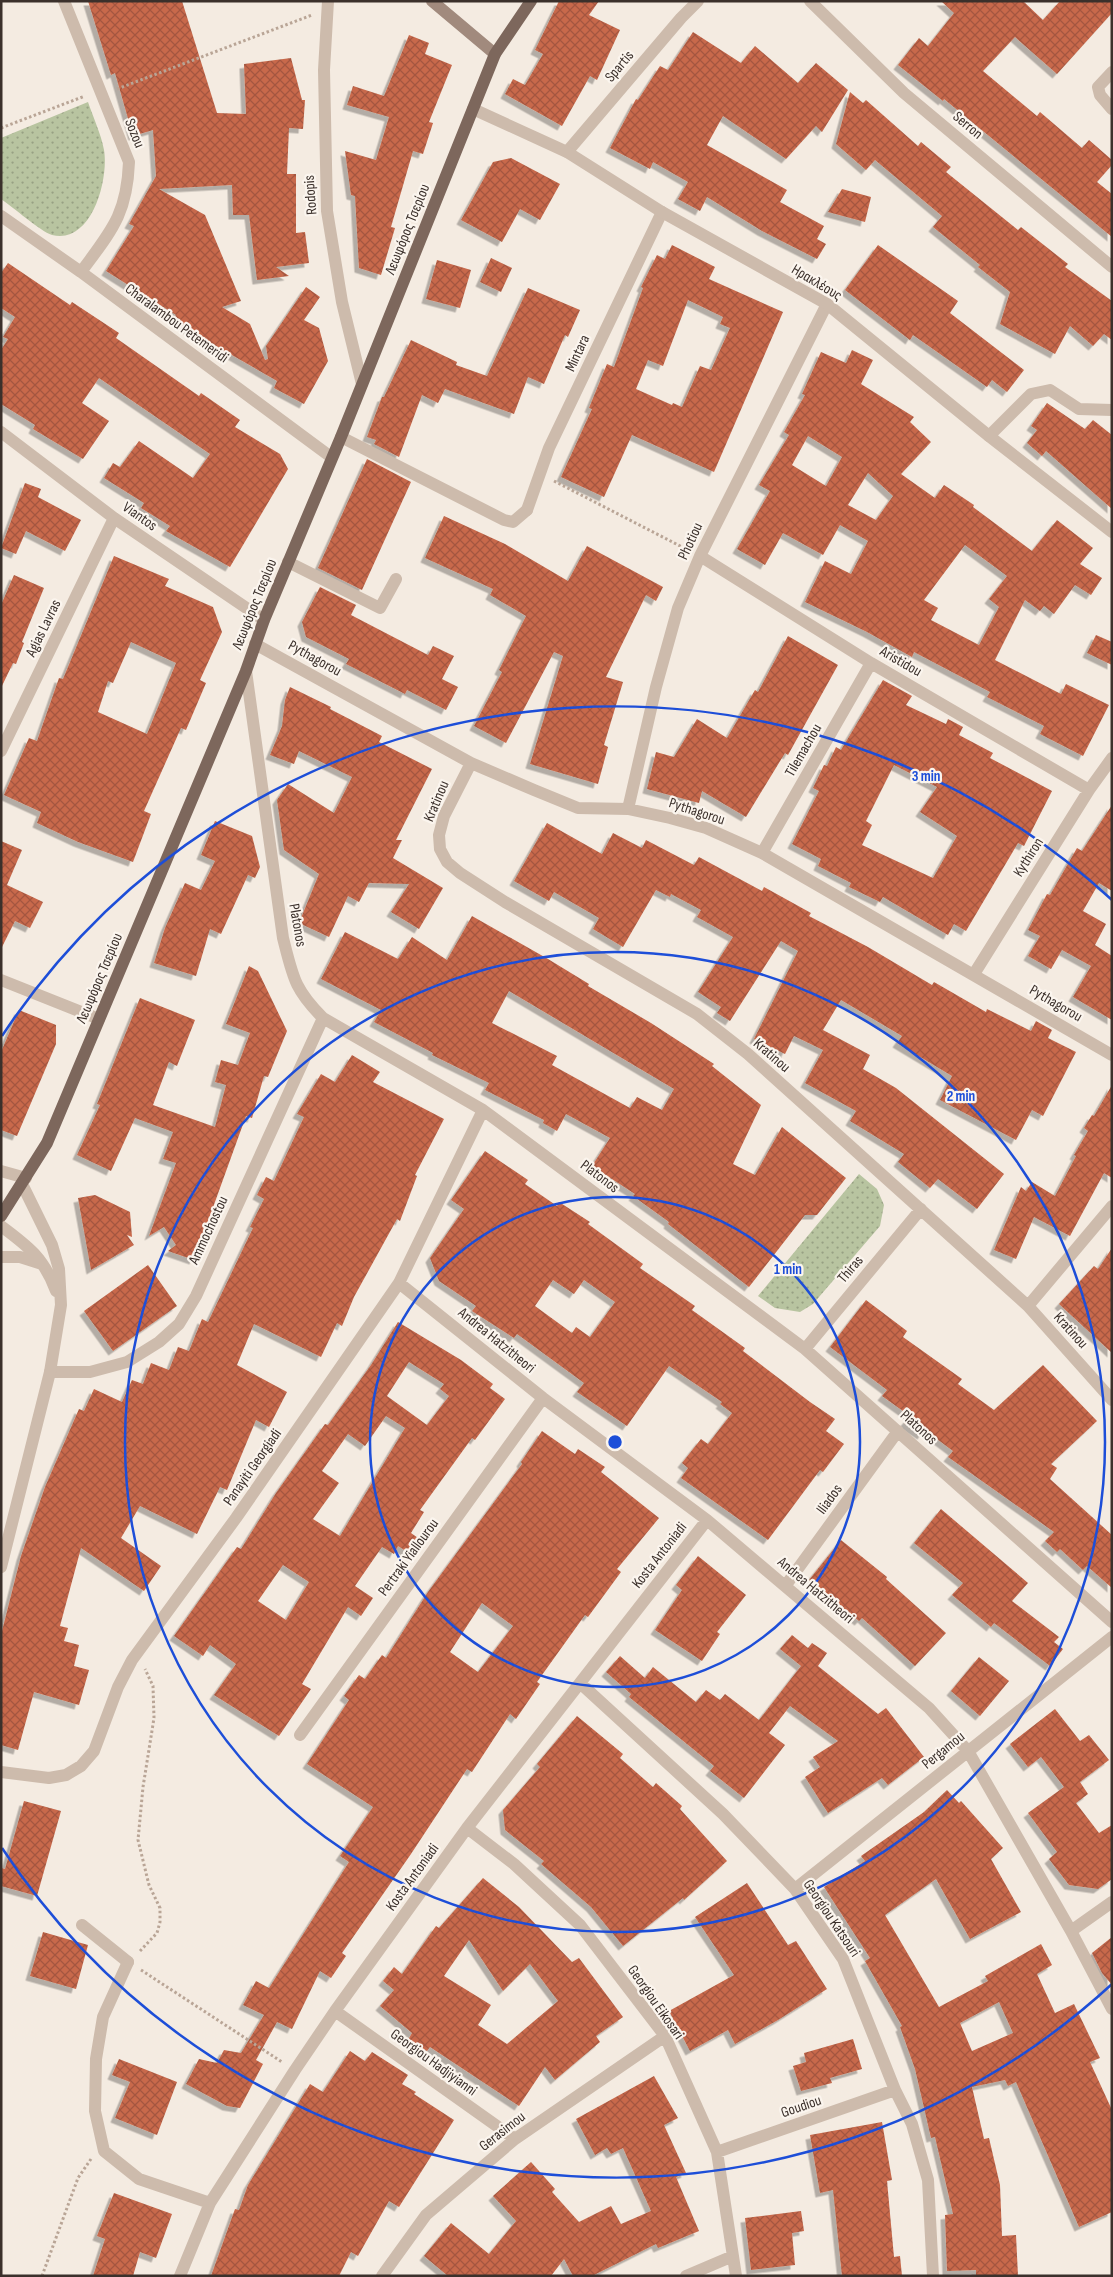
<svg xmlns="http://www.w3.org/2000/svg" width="1113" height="2277" viewBox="0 0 1113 2277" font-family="'Sofia Sans Condensed',sans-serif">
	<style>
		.park { fill: url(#park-dots) }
		.building { fill: url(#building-cross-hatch); fill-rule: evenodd; filter: url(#shadow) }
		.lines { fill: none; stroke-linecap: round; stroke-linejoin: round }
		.path { stroke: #b9a596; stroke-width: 3; stroke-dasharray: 2.5 2.5; stroke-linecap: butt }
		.service { stroke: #cdbbac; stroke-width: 12 }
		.minor { stroke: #cdbbac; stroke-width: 12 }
		.tertiary { stroke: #cdbbac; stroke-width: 12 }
		.secondary { stroke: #a18a7d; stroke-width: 12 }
		.primary { stroke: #7d675c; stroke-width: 12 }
		.ring { fill: none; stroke: #1d4ed8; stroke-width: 2.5 }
		.labels { text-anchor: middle; stroke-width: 4.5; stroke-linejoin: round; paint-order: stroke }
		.street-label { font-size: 15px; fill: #3b302b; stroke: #fbf5ee }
		.centre { fill: #1d4ed8; stroke: #fbf5ee; stroke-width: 2.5 }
		.ring-label { font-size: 15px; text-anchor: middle; font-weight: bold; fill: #1d4ed8; stroke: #fbf5ee; stroke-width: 4.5; stroke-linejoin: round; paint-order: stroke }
	</style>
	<defs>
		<pattern id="park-dots" width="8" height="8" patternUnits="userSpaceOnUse" patternTransform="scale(1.25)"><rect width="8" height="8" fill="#b8c4a0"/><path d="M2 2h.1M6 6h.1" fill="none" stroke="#97a083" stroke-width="1.8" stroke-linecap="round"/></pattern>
		<pattern id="building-cross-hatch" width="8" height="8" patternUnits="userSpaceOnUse" patternTransform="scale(1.25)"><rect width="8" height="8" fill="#c8694b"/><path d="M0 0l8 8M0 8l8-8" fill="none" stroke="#a4573f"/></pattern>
		<filter id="shadow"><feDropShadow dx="-4.5" dy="4.5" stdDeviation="0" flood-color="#0004"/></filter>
	</defs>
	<rect width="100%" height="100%" fill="#f4ebe1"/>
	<path class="park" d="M88,102C93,117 101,134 104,150C109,179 92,245 52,235C40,231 13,207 1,199V138Z
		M859,1174L877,1189L884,1205L880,1226L813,1304L800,1312L775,1308L758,1296Z"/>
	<path class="building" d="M88,1H182L217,113L246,114L244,64L291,58L302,100H305L303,129L289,128L287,174H296V233L305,232L309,263L276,267L289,276L257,280L249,215H233L232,185L159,189L205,215L241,301L222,307L250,324L265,360L268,359L266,346L306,287L320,297L304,320L319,328L328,361L304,404L274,388L277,381L211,343L210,344L173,319L176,315L106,271L134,226L129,224L156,176L153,130L133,136L115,73L111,75Z
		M559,1H599L589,15L620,30L597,80L590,76L562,126L505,94L513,79L525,85L543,54L535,50Z
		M941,1H1023L1043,20L1060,1H1112V13L1057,74L1015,37L983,71L1037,116L1040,112L1082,148L1089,140L1112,160V165L1097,182L1112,194V237L944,99L943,101L898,65L919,38L928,46L954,13Z
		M693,32L741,63L755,46L798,83L816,63L848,90L822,132L816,126L786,159L723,116L707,145L787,190L780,202L824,226L817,239L826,244L817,259L762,231L707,197L700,211L678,199L688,182L653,162L650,169L610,148L636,99L638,100L660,66L668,70Z
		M409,35L429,43L425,54L452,65L429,122L433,123L423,154L413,151L391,227L395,228L381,275L359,268L355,196L351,195L345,151L376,160L389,117L347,105L353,86L384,96Z
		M850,92L863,103L866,100L918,146L921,142L951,167L946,172L1018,230L1021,227L1068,264L1065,267L1112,301V340L1104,334L1093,346L1070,326L1055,354L1000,324L1010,292L978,267L980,265L933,227L942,216L875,160L866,170L836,144Z
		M511,158L560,184L540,220L520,209L502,242L461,220L493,162Z
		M842,189L871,197L865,222L828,212Z
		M672,245L715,267L709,279L783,312L714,472L632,435L604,497L561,477L592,409L589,408L607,364L614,367L643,288L641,287L657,255L665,259ZM688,300L723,317L720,324L730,328L711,370L700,366L682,407L673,403L672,405L636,389L648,360L663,366Z
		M878,245L958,301L950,313L1024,370L1007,392L992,380L987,387L913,335L910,340L845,290Z
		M491,258L512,268L501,292L480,282Z
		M437,260L471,270L460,308L426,299Z
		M8,263L70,305L72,302L119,333L116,338L199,396L201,393L240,420L235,427L280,454L288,469L230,567L166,531L170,526L141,508L144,503L104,478L113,463L120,467L139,441L193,478L210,454L99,378L82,403L109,421L83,459L33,429L35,425L1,404V350L8,339L3,337L15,317L1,308V273Z
		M528,288L580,310L568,337L565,335L544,384L528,377L514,414L445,389L438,403L422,395L399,457L374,444L376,440L367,437L382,397H384L411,340L457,362L456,365L487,376Z
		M852,350L873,360L861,384L914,417L910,422L931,442L901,474L935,498L944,485L974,505L973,507L1032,551L1057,520L1093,548L1080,564L1102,578L1091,595L1075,585L1054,614L1044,606L1040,611L1025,600L995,660L1061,694L1066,684L1109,705L1083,756L1040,734L1044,726L987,697L990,692L914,652L912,657L867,632L805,602L825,561L851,574L868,541L840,525L823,555L783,533L765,565L737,549L770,491L759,485L789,435L784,432L805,395L802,394L821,352L846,363ZM808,436L842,457L826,486L792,465ZM868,473L893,496L876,520L848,505ZM965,545L1007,576L989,599L999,607L979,645L931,620L938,608L924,600Z
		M1047,403L1085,429L1093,420L1112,435V509L1046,451L1042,456L1027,443L1037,430L1031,426Z
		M367,459L411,482L362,590L318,568Z
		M25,483L41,489L38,497L81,520L65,551L26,531L16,554L1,548Z
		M444,516L505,544L568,581L587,546L663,587L656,601L646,595L606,677L623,682L604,745L608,747L598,784L530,764L563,656L554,652L506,743L474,726L502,672L499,670L526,616L490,595L493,589L425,558Z
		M114,556L169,579L165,586L213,607L222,632L200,680L206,683L186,730L181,728L144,811L151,814L133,862L78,842L37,823L41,812L4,795L29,738L37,741L59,678L63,679ZM131,642L176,663L147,734L98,712L108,681L113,683Z
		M14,575L44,588L22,642L24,643L16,664L13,663L1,688V605Z
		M320,587L356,605L351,615L428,655L433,646L454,656L442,679L458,687L446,710L407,690L405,694L346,664L349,659L306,637L302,622Z
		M1096,635L1112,642V665L1087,653Z
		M788,636L838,665L788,755L785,753L746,817L702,791L699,803L647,789L656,752L674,757L697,719L727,738L755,690L758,692Z
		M883,680L912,696L906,705L946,724L948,719L963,727L959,735L993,753L990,758L1052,791L1024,846L1018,843L966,931L954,924L948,935L883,897L880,902L849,887L851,883L818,866L821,859L792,844L819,791L813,788L824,765L827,766L836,747L841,750ZM894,765L937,787L920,812L957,836L933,878L862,845L872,825L866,821Z
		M290,687L331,707L330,709L382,736L379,742L432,769L396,840H402L393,858L443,888L419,929L391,912L409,884L369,883L359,902L348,896L329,937L299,923L319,874L284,850L277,800L288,784L334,813L352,777L299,751L294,764L270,755L282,726L285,700Z
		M1112,805V891L1099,883L1083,911L1106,924L1095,945L1112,956V1020L1073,997L1091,966L1062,950L1051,969L1028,956L1040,936L1028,930L1047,894L1050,895L1077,848L1082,851Z
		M215,821L252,836L260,867L255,878L248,875L221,934L210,929L196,976L154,963L165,928L185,883L201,890L215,861L201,855Z
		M547,823L602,854L613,833L642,848L646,840L694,865L699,857L762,891L764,887L811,913L809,916L868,947L932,985L934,982L986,1012L987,1009L1031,1031L1036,1021L1052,1030L1048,1038L1076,1052L1043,1116L1032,1110L1016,1140L940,1100L952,1076L897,1043L902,1036L841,1000L823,1030L870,1055L863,1069L896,1088L1004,1174L977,1209L938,1179L930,1188L898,1162L904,1154L850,1121L856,1111L805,1083L823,1050L794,1036L785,1054L754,1039L798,951L781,941L730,1021L717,1013L721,1007L698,992L733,937L697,917L701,910L671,894L670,897L656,890L623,947L593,929L599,918L554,892L549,901L514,881Z
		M1,841L22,850L7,885L43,902L30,928L15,921L1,949Z
		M472,916L548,959L589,984L588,986L651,1023L714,1064L712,1066L761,1105L733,1164L755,1175L782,1127L846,1178L817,1215H805L749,1287L668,1224L669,1222L633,1196L635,1194L592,1166L610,1138L566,1114L557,1131L543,1123L544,1120L485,1090L489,1083L432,1055L433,1053L374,1022L381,1010L321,979L345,932L398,959L412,937L447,960ZM509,991L674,1089L662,1110L637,1097L630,1108L552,1065L557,1056L492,1023Z
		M249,966L258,971L287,1031L268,1077L264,1076L252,1118L246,1116L194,1260L168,1251L176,1245L164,1227L149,1236L176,1163L163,1159L173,1132L135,1118L111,1171L77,1155L100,1105L97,1104L140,998L195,1020L177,1066L169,1062L153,1105L215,1127L226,1085L215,1082L221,1060L238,1065L250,1033L226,1024Z
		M19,1010L56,1025V1044L17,1136L1,1130V1052Z
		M352,1055L380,1072L373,1082L444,1119L415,1175L417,1176L400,1221L397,1219L354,1297L342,1326L337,1323L321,1357L254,1324L237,1365L287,1392L269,1427L256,1420L227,1490L220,1487L197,1534L140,1506L121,1538L161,1566L144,1591L81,1548L60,1626L68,1628L64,1641L79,1645L74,1666L89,1670L79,1705L34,1692L18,1750L1,1745V1635L21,1556L45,1487L79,1409L84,1411L94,1389L122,1402L132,1380L143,1384L151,1363L169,1370L178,1347L189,1351L202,1319L208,1322L253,1228L250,1227L264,1199L257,1195L266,1177L274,1181L304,1117L297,1114L321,1074L335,1082Z
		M1112,1085V1178L1104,1173L1070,1236L1034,1217L1016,1259L994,1250L1021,1187L1026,1191L1032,1182L1055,1196L1076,1156L1074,1155L1088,1131L1084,1128L1092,1115L1094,1116Z
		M485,1151L528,1180L525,1184L557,1206L559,1202L590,1222L588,1224L643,1264L640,1268L695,1306L692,1310L745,1348L743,1351L810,1402L835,1419L826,1431L844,1444L823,1472L820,1470L768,1540L681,1478L688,1468L682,1463L701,1439L708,1444L732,1413L720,1404L722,1402L669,1366L627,1426L577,1392L584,1383L517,1334L514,1338L472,1311L476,1306L439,1281L430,1258L464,1209L451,1200ZM553,1280L574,1294L584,1280L615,1302L590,1337L576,1327L572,1333L535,1306Z
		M95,1195L130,1212L132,1237L127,1235L134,1245L91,1270L78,1198Z
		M1112,1248V1353L1059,1304L1094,1266L1098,1269Z
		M148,1265L177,1306L113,1351L84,1311Z
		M866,1300L907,1331L903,1337L962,1379L958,1384L994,1410L1043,1365L1097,1421L1051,1464L1057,1468L1050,1479L1112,1535V1588L1087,1566L1083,1570L1060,1549L1057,1552L1045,1541L1054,1532L948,1457L953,1451L925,1430L922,1435L904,1423L910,1416L882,1396L887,1390L830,1347Z
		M398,1322L461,1360L493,1384L490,1388L505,1399L475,1440L472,1438L420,1510L424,1512L411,1533L418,1538L409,1553L398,1546L394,1554L382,1547L355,1586L373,1598L361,1616L348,1607L302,1684L311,1689L279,1736L214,1695L236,1664L210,1645L203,1656L174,1636L237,1547L241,1549L276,1493L325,1424L328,1425L371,1365ZM409,1362L444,1384L440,1389L449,1396L427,1425L387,1396ZM386,1416L405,1428L340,1536L313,1519L339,1483L322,1471L348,1434L365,1446ZM283,1565L309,1582L286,1620L258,1601Z
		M542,1431L575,1454L578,1449L605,1467L601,1472L659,1518L617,1569L621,1572L588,1617L585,1615L537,1682L540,1684L516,1719L510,1714L472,1772L467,1769L411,1854L342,1953L346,1956L331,1978L320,1971L292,2029L277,2022L256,2060L263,2064L240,2108L227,2106L186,2084L199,2059L217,2063L224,2050L241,2053L264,2015L243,2005L256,1981L269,1988L349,1862L340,1856L373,1807L307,1764L349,1700L344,1696L359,1675L365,1679L382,1655L386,1658L428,1592L522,1464L521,1462ZM482,1603L513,1626L478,1672L450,1652Z
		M941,1509L1028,1583L1012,1601L1059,1637L1054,1642L1063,1649L1050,1666L994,1623L991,1627L952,1595L963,1583L914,1543Z
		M841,1540L887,1577L886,1579L946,1633L915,1666L862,1618L859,1621L809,1580Z
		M698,1556L746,1595L717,1632L720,1634L702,1661L655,1630L682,1590L676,1585Z
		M792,1635L808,1648L812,1643L827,1653L818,1666L878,1714L886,1708L924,1757L888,1785L882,1778L828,1813L805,1777L820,1767L813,1757L838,1741L790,1706L769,1733L785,1745L744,1798L710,1771L714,1766L629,1697L631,1694L606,1672L620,1656L645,1678L653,1667L696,1702L706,1690L720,1700L725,1694L759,1720L801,1666L780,1649Z
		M979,1657L1009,1681L980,1716L951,1691Z
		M1055,1709L1080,1741L1089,1735L1109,1760L1080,1782L1088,1794L1076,1803L1099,1833L1112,1825V1879L1098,1889L1069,1885L1049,1859L1057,1852L1028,1813L1064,1787L1041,1757L1028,1767L1010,1744Z
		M577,1716L623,1754L620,1758L653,1787L656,1783L682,1806L680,1809L727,1861L684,1900L683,1898L623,1946L591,1907L541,1864L544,1861L505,1830L503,1810L540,1767L537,1764Z
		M947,1790L959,1803L961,1801L1003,1848L991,1859L1021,1912L970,1939L936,1879L885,1915L939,2007L988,1981L985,1976L1041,1944L1052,1965L1037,1974L1055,2013L1074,2004L1100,2058L1090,2062L1112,2110V2212L1079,2227L1016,2082L1008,2086L1005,2080L972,2087L984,2139L989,2138L1000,2185L1002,2236L1016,2235L1018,2276H976V2270L947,2271L945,2215L953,2214L935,2137L931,2138L915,2069L900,2027L902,2026L865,1961L870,1958L824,1887L865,1861L861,1856L924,1812ZM999,2002L1013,2033L972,2051L960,2023Z
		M24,1801L61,1811L37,1896L1,1886V1868L5,1869Z
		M483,1878L519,1907L572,1962L579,1958L623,2017L596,2036L600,2042L555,2080L545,2067L519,2106L430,2047L427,2051L408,2040L412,2033L380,2006L394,1990L383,1981L394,1967L402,1974L436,1926L439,1928ZM469,1940L503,1991L530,1964L558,2001L507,2044L478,2025L491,2005L444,1976Z
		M747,1883L788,1945L796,1941L827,1989L778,2020L735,2044L728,2030L690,2051L669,2011L734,1975L695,1917Z
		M43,1932L88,1945L76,1989L30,1976Z
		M1112,1937V1985L1102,1973L1092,1953Z
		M853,2039L862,2069L830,2078L832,2083L801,2091L793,2066L806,2062L804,2053Z
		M350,2051L365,2061L372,2052L408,2075L402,2084L416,2092L414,2094L454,2120L399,2207L389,2201L358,2256L351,2252L339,2276H211L235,2209L239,2210L248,2185L310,2084L323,2092Z
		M119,2059L177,2082L157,2135L115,2118L130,2082L112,2075Z
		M654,2076L678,2118L664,2125L686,2173L676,2177L699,2231L658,2248L656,2244L592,2276H573L564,2259L551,2276H448L424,2256L451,2223L489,2254L516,2221L493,2196L531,2162L555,2189L552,2192L579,2222L611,2206L621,2224L651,2211L623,2148L611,2154L607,2148L595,2155L576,2119Z
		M882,2122L892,2180L887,2181L894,2257L900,2256L902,2276H842L833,2190L820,2193L810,2135Z
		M114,2193L172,2214L156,2258L140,2252L133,2276H93L105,2239L97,2236Z
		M801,2211L804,2231L792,2233L795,2265L751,2270L745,2218Z"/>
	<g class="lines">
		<path class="path" d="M117,89L312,15
			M1,128L85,96
			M554,481L686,549
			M140,1951L157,1933L160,1922V1908L149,1885L138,1840L143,1787L154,1718L153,1686L145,1669
			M141,1970L282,2062
			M42,2276L78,2178L91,2159"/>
		<path class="service" d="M1112,72L1098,87L1100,95L1112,109
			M989,436L1031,394L1050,390L1079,409L1112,410
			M341,437L504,520L513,522L527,510
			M288,562L380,608L396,579
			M1,1171L26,1178
			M82,1925L128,1962"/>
		<path class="minor" d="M64,1L129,162C127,215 111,231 81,272
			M328,1L324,70L327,211L342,302L362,384
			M810,1L904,93L1112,267
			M567,152L681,18L698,1
			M1,216L81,272L331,457
			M1,432L114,518L264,620
			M527,510L549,448L662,212
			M700,556L871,663L1089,790
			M255,644L471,763L534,790L578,808L628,809L670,818L706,828L762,853L1112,1055
			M246,671L283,938C293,977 294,989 323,1018L483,1110L805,1349L1112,1622
			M1,751L114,518
			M471,763L444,816L439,835L440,849L447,862L460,873L505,902L697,1014L748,1054L1028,1306L1112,1400
			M628,809L656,687L678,608L700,556L827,304
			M762,853L871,663
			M974,974L1089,790L1112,758
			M1,980L99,1019
			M399,1283L543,1398L707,1520L929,1708L968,1751L1071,1931L1112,2009
			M1028,1306L1112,1206
			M805,1349L921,1209
			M50,1372H90L127,1362L159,1342L179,1324L196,1296L323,1018
			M786,1585L898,1431
			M580,1683L723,1814L795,1889L843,1959L895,2090L912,2124L928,2180L933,2276
			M300,1735L543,1398
			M1,1772L49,1778L66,1775L81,1766L94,1751L118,1687L132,1660L236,1518L399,1283L483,1110
			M467,1828L514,1864L580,1925L665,2036L717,2152L736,2276
			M795,1889L1112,1637
			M1071,1931L1112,1902
			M128,1962L103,2017L96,2059L95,2111L104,2151L139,2179L210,2203
			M335,2011L515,2139
			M717,2152L895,2090
			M180,2276L210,2203L295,2070L335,2011L467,1828L707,1520
			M382,2276L426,2215L515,2139L665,2036
			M686,2276L733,2256"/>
		<path class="tertiary" d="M473,109L567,152L662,212L827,304L989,436L1112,532
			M1,1226C28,1246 44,1258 56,1291
			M1,1257H20L42,1264
			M1,1567L50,1372L61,1305L59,1269L52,1245L22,1184"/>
		<path class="secondary" d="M432,1L495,54"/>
		<path class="primary" d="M1,1216L47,1143L246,671L264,620L341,437L495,54L531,1"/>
	</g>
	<g class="ring">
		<circle cx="615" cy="1442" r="245"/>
		<circle cx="615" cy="1442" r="490"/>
		<path d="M1112 1984A735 735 0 0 1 2 1848M2 1036A735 735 0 0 1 1112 900"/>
	</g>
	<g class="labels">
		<g class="street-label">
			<text transform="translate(619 66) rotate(-50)" y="5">Spartis</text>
			<text transform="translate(968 125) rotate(40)" y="5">Serron</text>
			<text transform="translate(135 133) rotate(68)" y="5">Sozou</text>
			<text transform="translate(310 195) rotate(-94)" y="5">Rodopis</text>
			<text transform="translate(407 229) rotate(-68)" y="5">Λεωφόρος Τσερίου</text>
			<text transform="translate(817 282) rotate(31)" y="5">Ηρακλέους</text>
			<text transform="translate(177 323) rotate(36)" y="5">Charalambou Petemeridi</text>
			<text transform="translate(577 353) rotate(-65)" y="5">Mintara</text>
			<text transform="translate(140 516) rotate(35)" y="5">Viantos</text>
			<text transform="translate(690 541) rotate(-65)" y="5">Photiou</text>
			<text transform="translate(254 604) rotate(-68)" y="5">Λεωφόρος Τσερίου</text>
			<text transform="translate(43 628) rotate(-64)" y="5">Agias Lavras</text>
			<text transform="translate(315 658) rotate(29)" y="5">Pythagorou</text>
			<text transform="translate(901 661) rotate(30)" y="5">Aristidou</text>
			<text transform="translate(803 750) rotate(-60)" y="5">Tilemachou</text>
			<text transform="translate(436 801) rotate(-67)" y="5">Kratinou</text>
			<text transform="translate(697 811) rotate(18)" y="5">Pythagorou</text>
			<text transform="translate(1028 857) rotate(-58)" y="5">Kythiron</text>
			<text transform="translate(298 925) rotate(80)" y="5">Platonos</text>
			<text transform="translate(99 978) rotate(-67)" y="5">Λεωφόρος Τσερίου</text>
			<text transform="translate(1056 1003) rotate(30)" y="5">Pythagorou</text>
			<text transform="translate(772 1055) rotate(41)" y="5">Kratinou</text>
			<text transform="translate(600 1176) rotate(37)" y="5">Platonos</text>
			<text transform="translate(208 1230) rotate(-65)" y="5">Ammochostou</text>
			<text transform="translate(850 1269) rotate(-50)" y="5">Thiras</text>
			<text transform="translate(1071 1330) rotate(48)" y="5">Kratinou</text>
			<text transform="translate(497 1340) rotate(39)" y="5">Andrea Hatzitheori</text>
			<text transform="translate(919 1427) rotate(42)" y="5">Platonos</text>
			<text transform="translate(252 1467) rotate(-55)" y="5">Panayiti Georgiadi</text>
			<text transform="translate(829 1499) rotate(-54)" y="5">Iliados</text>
			<text transform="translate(659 1555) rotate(-52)" y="5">Kosta Antoniadi</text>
			<text transform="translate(408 1557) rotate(-54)" y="5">Pertraki Yiallourou</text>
			<text transform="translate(816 1590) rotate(40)" y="5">Andrea Hatzitheori</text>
			<text transform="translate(943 1750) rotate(-39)" y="5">Pergamou</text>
			<text transform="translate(412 1877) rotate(-54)" y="5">Kosta Antoniadi</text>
			<text transform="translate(832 1918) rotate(56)" y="5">Georgiou Katsouri</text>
			<text transform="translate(656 2002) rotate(55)" y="5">Georgiou Eikosari</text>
			<text transform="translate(434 2062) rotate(36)" y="5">Georgiou Hadjiyianni</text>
			<text transform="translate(801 2106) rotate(-19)" y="5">Goudiou</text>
			<text transform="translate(502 2131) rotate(-38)" y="5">Gerasimou</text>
		</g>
	</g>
	<circle cx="615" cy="1442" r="8" class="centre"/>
	<g class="ring-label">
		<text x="926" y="781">3 min</text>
		<text x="961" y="1101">2 min</text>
		<text x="788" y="1274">1 min</text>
	</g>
	<rect width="1113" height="2277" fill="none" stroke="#3b302b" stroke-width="5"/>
</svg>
